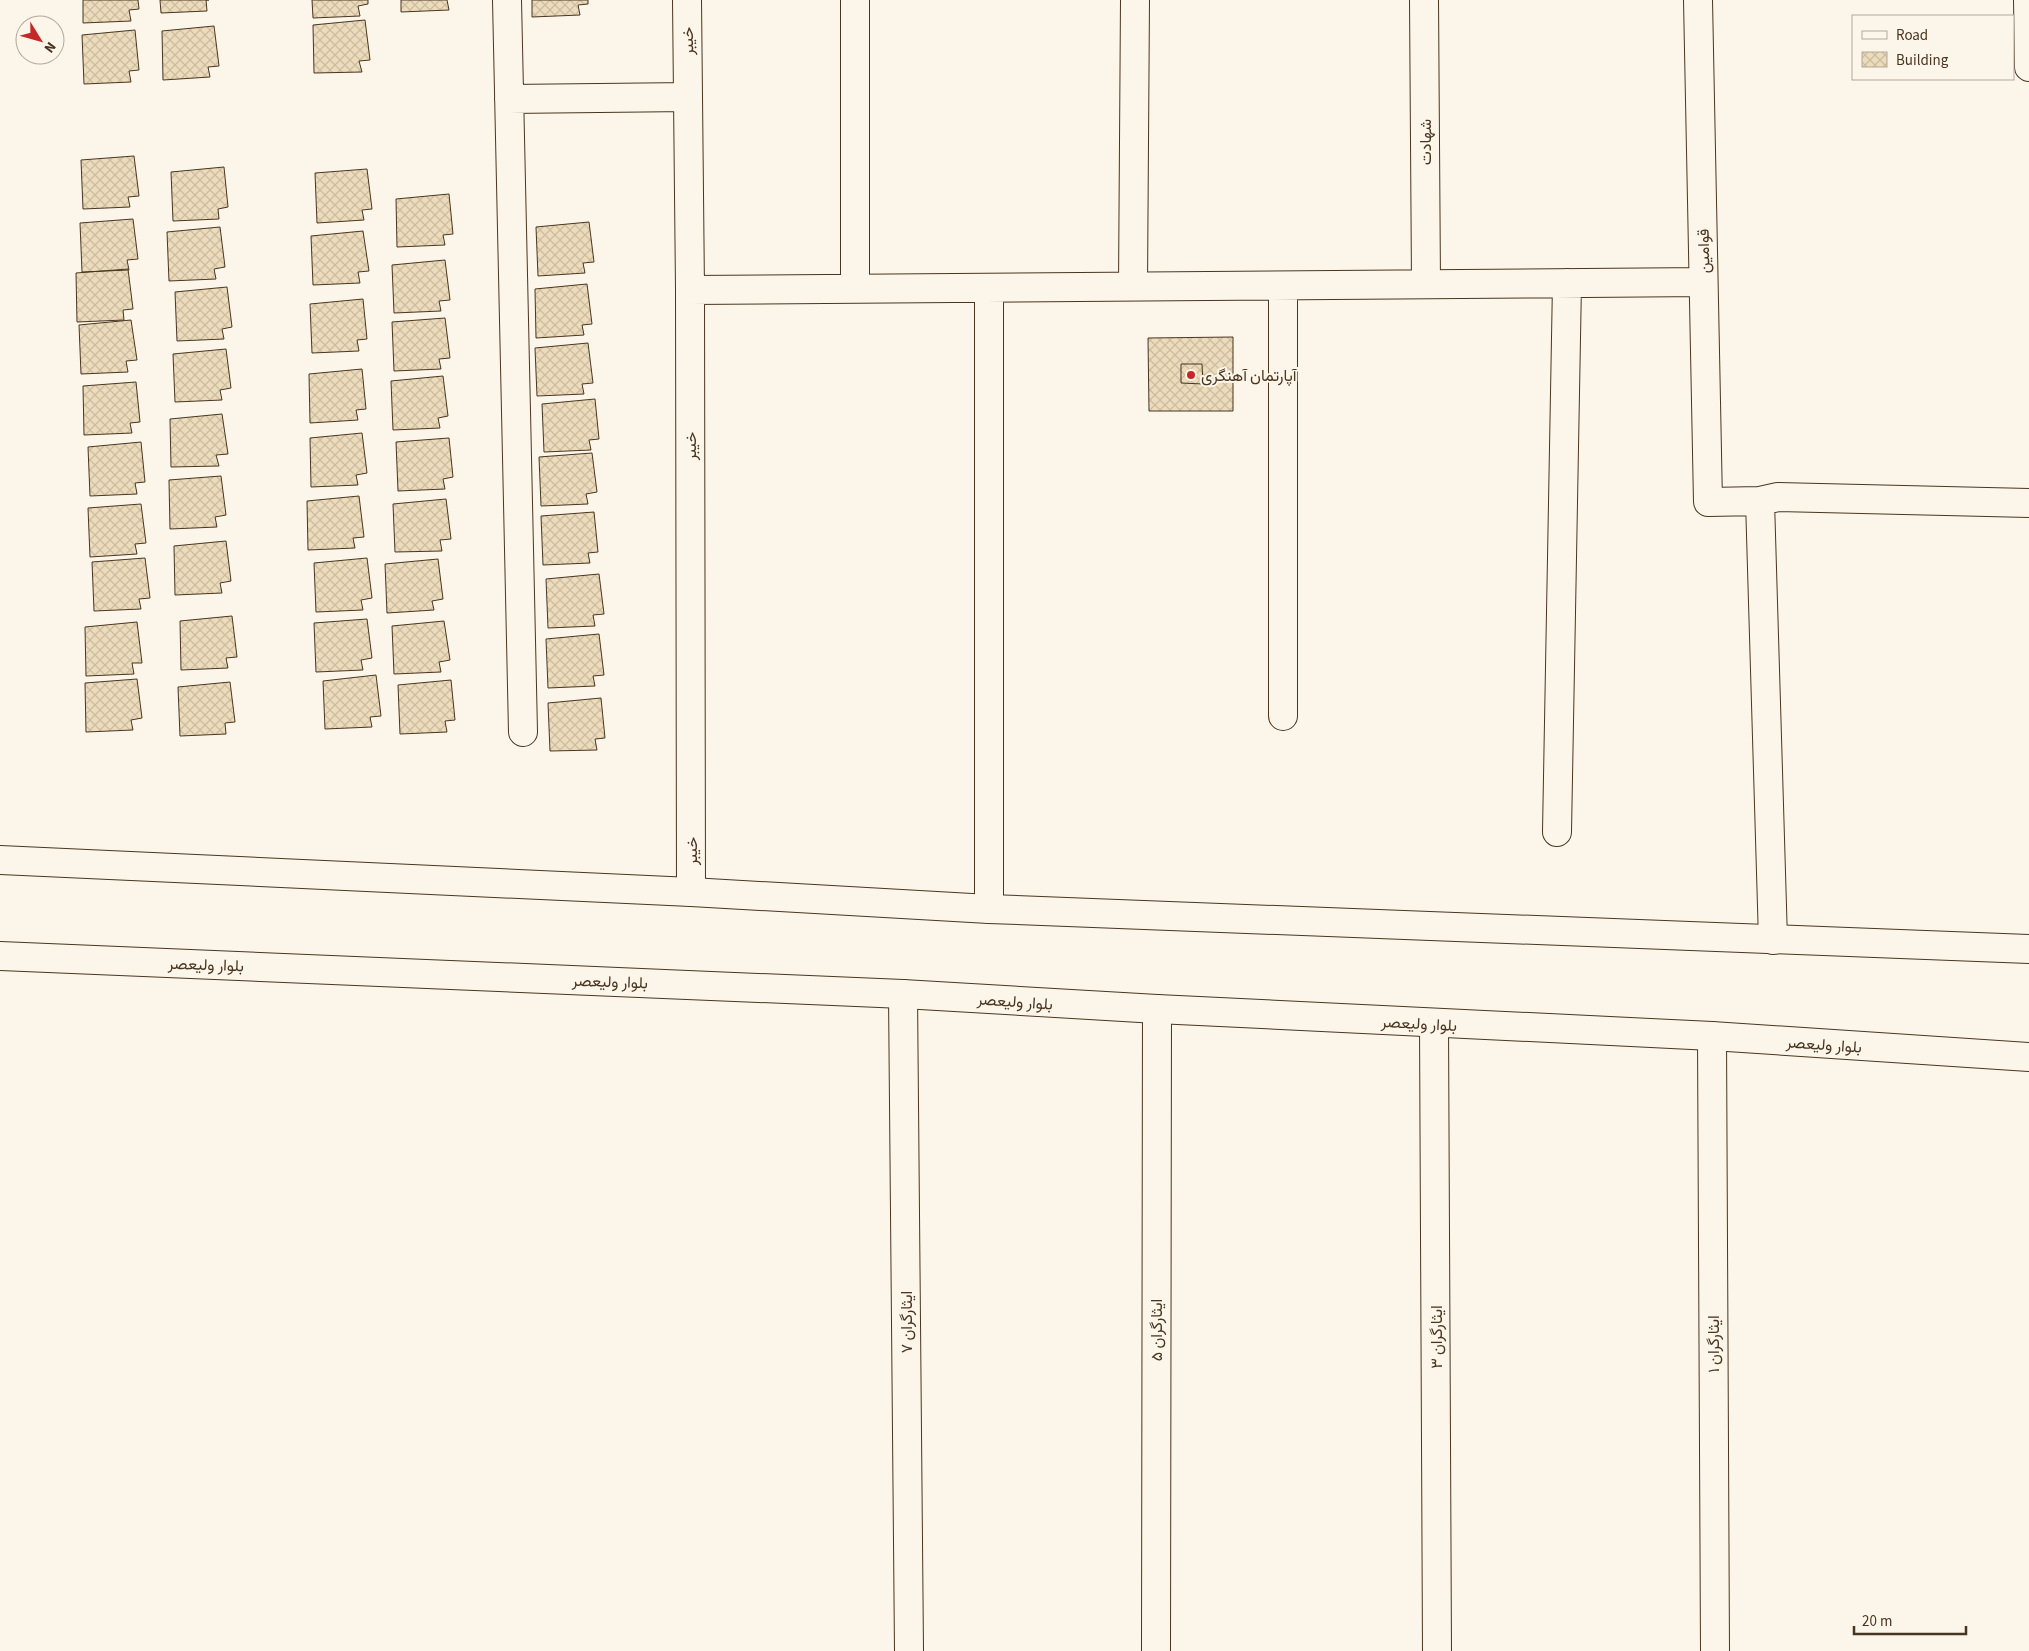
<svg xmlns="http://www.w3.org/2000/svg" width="2029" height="1651" viewBox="0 0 2029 1651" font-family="'Source Sans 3',Vazirmatn,sans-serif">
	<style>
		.building { fill: url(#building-cross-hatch); stroke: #4a3520 }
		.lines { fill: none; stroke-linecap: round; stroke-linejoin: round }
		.minor-casing { stroke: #4a3520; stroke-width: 30 }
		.major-casing { stroke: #4a3520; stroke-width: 30 }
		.minor { stroke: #fbf6e9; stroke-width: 28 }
		.major { stroke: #fbf6e9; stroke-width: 28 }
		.poi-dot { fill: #c62828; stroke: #fbf6e9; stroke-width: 2 }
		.labels { text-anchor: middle; stroke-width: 4; stroke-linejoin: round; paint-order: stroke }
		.street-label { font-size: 16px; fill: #4a3520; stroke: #fbf6e9 }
		.poi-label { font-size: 16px; fill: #4a3520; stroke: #fbf6e9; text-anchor: start }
	</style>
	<defs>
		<pattern id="building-cross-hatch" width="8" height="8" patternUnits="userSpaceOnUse" patternTransform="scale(1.25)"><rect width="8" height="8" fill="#ecdcbc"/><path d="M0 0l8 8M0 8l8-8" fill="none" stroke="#ccbda1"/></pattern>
	</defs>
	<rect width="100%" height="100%" fill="#fbf6e9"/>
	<path class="building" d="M83,0H138L139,9L129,10L131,21L83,23Z
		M160,0H209H206L207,11L161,13Z
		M312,0H368V4L358,6L360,16L313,18Z
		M401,0H447L449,10L401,12Z
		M532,0H588V4L578,5L580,15L532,17Z
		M365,20L370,60L359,61L362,72L314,73L313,25Z
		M214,26L219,66L208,67L210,77L163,80L162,31Z
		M135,30L139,70L129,71L131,82L84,84L82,35Z
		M134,156L139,196L128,197L130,207L83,209L81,160Z
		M224,167L228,207L218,209L219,219L173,221L171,172Z
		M367,169L372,209L362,210L364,220L317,223L315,173Z
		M449,194L453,234L443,235L445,245L397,247L396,199Z
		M133,219L138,259L127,260L129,270L82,272L80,223Z
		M589,222L594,262L583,263L585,273L538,276L536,227Z
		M220,227L225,267L214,269L216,279L169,281L167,232Z
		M363,231L369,271L358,272L360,283L313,285L311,236Z
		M445,260L450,300L439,301L441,311L394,313L392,265Z
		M128,269L133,309L123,310L124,320L77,322L76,273Z
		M587,284L592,324L582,325L584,335L536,338L535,289Z
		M227,287L232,327L222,329L224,339L177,341L175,292Z
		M363,299L367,339L357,340L359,351L312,353L310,304Z
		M445,318L450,358L439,359L441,369L394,371L392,322Z
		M131,320L137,360L126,361L128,372L81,374L79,325Z
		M1233,337V411H1149L1148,338Z
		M588,343L593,383L582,384L584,394L537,396L535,348Z
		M226,349L231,388L220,390L222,400L175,402L173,354Z
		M1181,364H1202L1203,384L1181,383Z
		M362,369L366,409L356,410L358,420L310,423L309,374Z
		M443,376L448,416L438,418L440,428L393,430L391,381Z
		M136,382L140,422L130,423L132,433L84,435L83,386Z
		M595,399L599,439L589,440L591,450L544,452L542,404Z
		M222,414L228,454L216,455L219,466L171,467L170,419Z
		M362,433L367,473L356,475L358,485L311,487L310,438Z
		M449,438L453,477L443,479L445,489L398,491L396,442Z
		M141,442L145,482L135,483L137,494L90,496L88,447Z
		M592,453L597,492L586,494L588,504L541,506L539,457Z
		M221,476L226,515L215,517L217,527L170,529L169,480Z
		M359,496L364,537L353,538L355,548L308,550L307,501Z
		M446,499L451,539L440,540L442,551L395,552L393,504Z
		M141,504L146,543L135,544L137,554L90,557L88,508Z
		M594,512L598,552L588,553L590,563L543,565L541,516Z
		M226,541L231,581L220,583L222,593L175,595L174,546Z
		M145,558L150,598L139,599L141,609L94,611L92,562Z
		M367,558L372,598L361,600L363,610L316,612L314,563Z
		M438,559L443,599L432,601L434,610L387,613L385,564Z
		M599,574L604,614L593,615L595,626L548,628L546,579Z
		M232,616L237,657L226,658L228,668L181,670L180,621Z
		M367,619L372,658L361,660L363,670L316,672L314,623Z
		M444,621L450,660L439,662L441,672L394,674L392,626Z
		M137,622L142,663H132L134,674L86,676L85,627Z
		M599,634L604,675L593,676L595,686L548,688L546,639Z
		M376,675L381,716L370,717L372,727L325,729L323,681Z
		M137,679L142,718L131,720L133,730L86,732L85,683Z
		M451,680L455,720L445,721L447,732L400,734L398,685Z
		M230,682L235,722L225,723L226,734L180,736L178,687Z
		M601,698L605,738L595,739L597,750L550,751L548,703Z"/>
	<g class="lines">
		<g class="minor-casing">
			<path id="minor" d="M507,0L523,732
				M687,0L690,290L691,892
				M1424,0L1426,284
				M1698,0L1708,502L1760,501L1778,497L2029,503
				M2028,0L2029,67
				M509,99L688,97
				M1133,286L1135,0
				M855,289V0
				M690,290L1703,282
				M1760,501L1773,940
				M1283,716V286
				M1557,832L1567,283
				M989,909V288
				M903,994L909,1651
				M1434,1024L1437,1651
				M1712,1036L1715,1651
				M1156,1651L1157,1009"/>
		</g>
		<g class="major-casing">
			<path id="major" d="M0,860L691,892L989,909L2029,949
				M0,956L903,994L1157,1009L1712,1036L2029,1057"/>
		</g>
		<use href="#minor" class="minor"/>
		<use href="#major" class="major"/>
	</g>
	<circle class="poi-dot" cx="1191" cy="375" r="5"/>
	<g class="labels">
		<g class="street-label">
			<text transform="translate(687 41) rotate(-91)" y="6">خیبر</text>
			<text transform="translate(1425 142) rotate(-90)" y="6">شهادت</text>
			<text transform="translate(1703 251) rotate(-91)" y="6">قوامین</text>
			<text transform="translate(690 446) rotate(-90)" y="6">خیبر</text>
			<text transform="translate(691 851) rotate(-90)" y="6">خیبر</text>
			<text transform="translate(206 964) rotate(2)" y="6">بلوار ولیعصر</text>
			<text transform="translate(610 981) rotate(2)" y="6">بلوار ولیعصر</text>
			<text transform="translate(1015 1001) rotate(4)" y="6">بلوار ولیعصر</text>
			<text transform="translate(1419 1023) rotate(3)" y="6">بلوار ولیعصر</text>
			<text transform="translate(1824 1044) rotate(4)" y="6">بلوار ولیعصر</text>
			<text transform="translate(906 1322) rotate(-90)" y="6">ایثارگران ۷</text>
			<text transform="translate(1156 1330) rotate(-90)" y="6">ایثارگران ۵</text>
			<text transform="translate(1436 1337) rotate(-90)" y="6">ایثارگران ۳</text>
			<text transform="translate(1713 1344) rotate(-90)" y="6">ایثارگران ۱</text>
		</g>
		<g class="poi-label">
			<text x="1201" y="381">آپارتمان آهنگری</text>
		</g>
	</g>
	<rect x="1852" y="15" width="162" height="65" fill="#fbf6e9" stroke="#b4a999"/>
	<rect x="1862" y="31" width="25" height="8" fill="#fbf6e9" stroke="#b4a999"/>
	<text x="1896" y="40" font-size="15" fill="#4a3520">Road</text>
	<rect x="1862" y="52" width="25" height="15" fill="url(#building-cross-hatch)" stroke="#b4a999"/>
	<text x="1896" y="65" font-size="15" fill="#4a3520">Building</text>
	<g transform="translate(40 40) rotate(127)"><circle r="24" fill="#fbf6e9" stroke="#b4a999"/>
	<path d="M0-4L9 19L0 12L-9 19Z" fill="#c62828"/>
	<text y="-8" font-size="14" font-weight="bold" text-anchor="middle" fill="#4a3520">N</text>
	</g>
	<path d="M1854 1626v8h112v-8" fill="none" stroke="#4a3520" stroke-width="2.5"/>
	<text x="1862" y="1626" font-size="15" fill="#4a3520" stroke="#fbf6e9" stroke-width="4" paint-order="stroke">20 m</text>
</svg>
